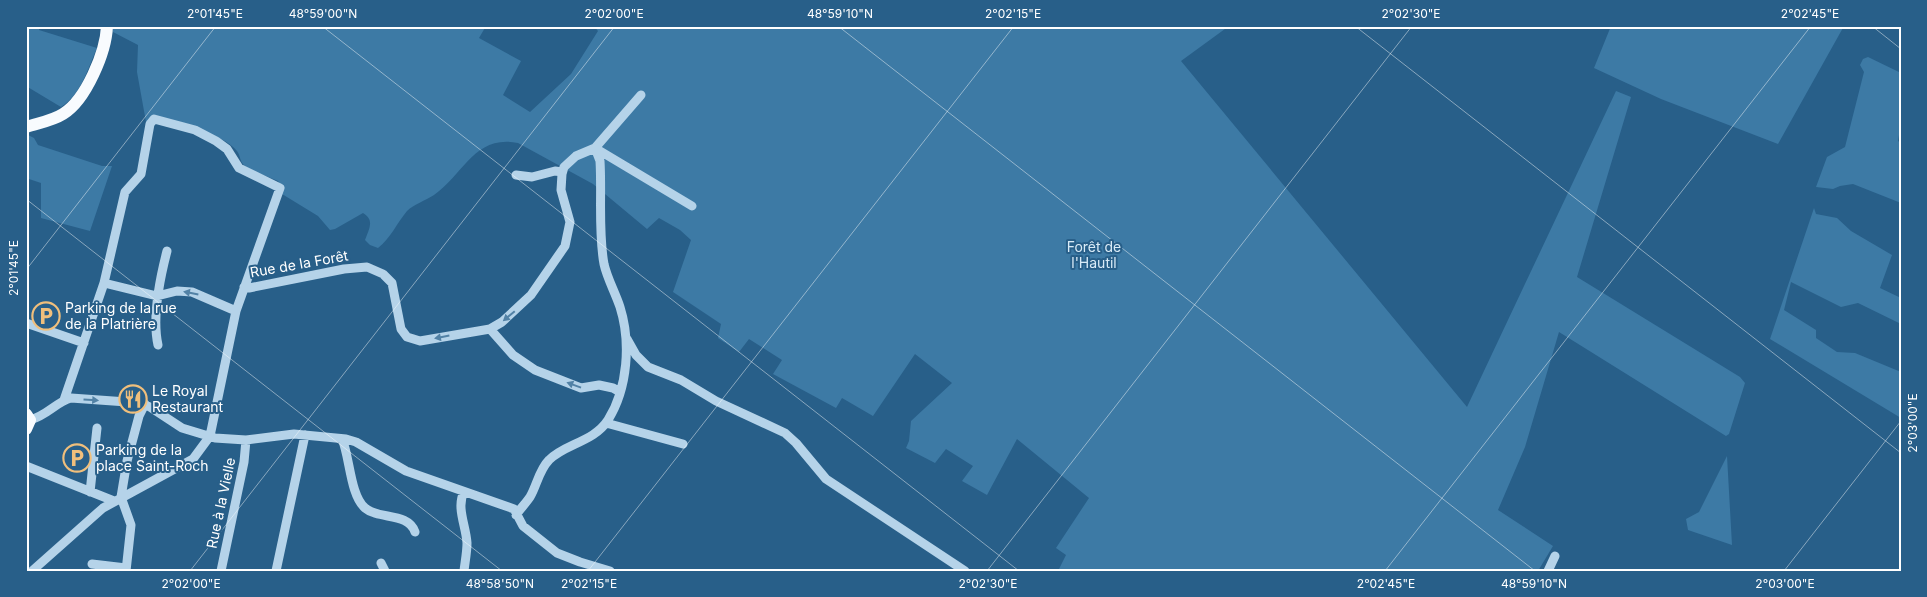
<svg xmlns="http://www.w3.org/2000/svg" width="1927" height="597" viewBox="0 0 1927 597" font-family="Inter,sans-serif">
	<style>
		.green { fill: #3d7aa5 }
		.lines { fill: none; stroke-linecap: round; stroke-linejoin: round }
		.minor { stroke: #b5d3e9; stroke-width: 9 }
		.major { stroke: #f8fbfe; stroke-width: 12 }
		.oneway { fill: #5282a6 }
		.ticks { fill: none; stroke: #fff; stroke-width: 1; stroke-opacity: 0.45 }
		.labels { text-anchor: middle; stroke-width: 4; stroke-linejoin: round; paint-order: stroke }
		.park-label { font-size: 14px; fill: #d9ebf7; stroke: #285f89 }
		.street-label { font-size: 14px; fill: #fff; stroke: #285f89 }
		.poi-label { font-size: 14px; fill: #fff; stroke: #285f89; text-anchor: start }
		.neatline { fill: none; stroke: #fff; stroke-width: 2 }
		.ticks-label { font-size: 12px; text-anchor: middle; fill: #fff }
	</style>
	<rect width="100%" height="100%" fill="#285f89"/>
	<path class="green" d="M26,26H40L39,30L97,48C88,68 81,95 61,107L26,86Z
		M113,26H486L479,38L521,61L503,95L530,112L571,74L598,31L594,26H1229L1181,61L1467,407L1616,91L1631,97L1577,277L1740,377L1745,383L1729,434L1726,436L1559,332L1525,447L1498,510L1553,546L1538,571H1058L1066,555L1056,548L1089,498L1017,439L987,495L962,481L973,466L946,449L935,463L906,448L909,441L911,421L952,383L915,354L873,416L842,398L836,408L773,374L782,360L749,339L739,352L718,338L721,324L673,292L691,240L680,230L659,218L647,229L593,184L518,143C475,134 464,174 434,195C425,201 414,204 407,211C397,223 390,239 378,248L370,245L365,240C369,229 375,220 363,213L335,229L330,230L318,216L282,194L280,184L278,181C267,176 256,173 246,167C239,162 241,156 237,151C222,132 168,120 146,122L137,72L138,45L113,32Z
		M1611,26H1844L1778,144L1661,99L1594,68Z
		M1868,57L1901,73V123L1898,141L1901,143V203L1853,184L1840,186L1833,189L1816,187L1827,157L1845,147L1864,72L1860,65L1863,59Z
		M26,134L34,138L38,145L102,166H112L90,231L41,218V183L26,178Z
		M1814,208L1816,214L1837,218L1851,231L1892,255L1880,288L1901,298V324L1858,303L1841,307L1791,282L1784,310L1816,330V338L1837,352L1855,353L1901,372V418L1770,339Z
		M1727,456L1732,545L1688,530L1686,519L1699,512Z"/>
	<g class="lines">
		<path class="minor" d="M595,148L692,206
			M516,175L532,177L555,171L562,172
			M104,283L157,296L177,291L192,292L236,311
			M244,287L249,288L344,269L367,267L383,274L392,283L401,329L407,337L420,341L490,329L502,322L531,295L565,246L570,222L561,190L562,174L564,167L576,156L595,148L641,95
			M26,323L84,343
			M490,329L513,355L535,370L581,388L599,385L613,388L620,392
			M627,339L636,355L648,367L681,380L716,401L785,433L796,443L826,479L965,571
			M158,345C152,318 160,278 167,251
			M30,420C48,415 56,402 71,398L141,403L150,407L182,428L215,438L246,440L294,434L346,439L356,442L406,471L514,509L523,526L557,553L580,562L610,571
			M606,423L683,444
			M342,439C350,457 350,495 365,508C379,520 408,512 415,532
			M26,466L114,501
			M90,492L97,428
			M516,515C520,509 526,503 530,497C537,485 539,470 549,460C564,444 594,442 608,420C628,388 631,342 620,307C615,292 607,278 604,264C598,232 602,194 600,161L595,148
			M381,563L385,571
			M92,564L126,568
			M32,571L103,508L193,459L210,436L236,311L280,188L239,168L227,149L216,141L195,130L154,119L150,124L141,174L125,192L104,283L64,400
			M126,571L131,525L121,497L127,461L139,416L145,404
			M221,571L244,462L246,440
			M276,571L305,435
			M464,571C465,562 467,552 467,543C466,526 456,507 464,492
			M1548,571L1555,556"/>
		<path class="major" d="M26,127C38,123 52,121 63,114C86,100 106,52 107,26
			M26,414L30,420L26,429"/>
	</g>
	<defs><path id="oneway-solid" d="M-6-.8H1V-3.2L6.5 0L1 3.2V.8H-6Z" transform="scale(1.25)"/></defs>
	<g class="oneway">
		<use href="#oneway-solid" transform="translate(191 293) rotate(-169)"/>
		<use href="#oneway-solid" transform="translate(509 316) rotate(140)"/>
		<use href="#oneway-solid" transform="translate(442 337) rotate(169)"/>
		<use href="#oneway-solid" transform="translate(574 385) rotate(-160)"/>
		<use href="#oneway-solid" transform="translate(91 400) rotate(4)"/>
	</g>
	<path class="ticks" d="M322,26L1019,571M838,26L1535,571M1355,26L1901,453M1872,26L1901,49M26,199L502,571M26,270L216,26M190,571L615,26M588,571L1014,26M987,571L1412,26M1385,571L1811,26M1784,571L1901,421"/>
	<defs>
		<g id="parking-ring" transform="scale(1.4375)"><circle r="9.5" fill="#285f89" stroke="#f0bf7c" stroke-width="1.5"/><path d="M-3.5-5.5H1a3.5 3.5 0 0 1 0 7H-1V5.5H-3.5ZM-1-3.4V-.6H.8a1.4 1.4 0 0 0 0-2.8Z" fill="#f0bf7c"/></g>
		<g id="restaurant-ring" transform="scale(1.4375)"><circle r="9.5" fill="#285f89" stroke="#f0bf7c" stroke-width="1.5"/><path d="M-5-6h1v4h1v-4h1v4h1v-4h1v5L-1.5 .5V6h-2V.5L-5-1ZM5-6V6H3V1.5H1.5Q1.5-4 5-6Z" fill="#f0bf7c"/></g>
	</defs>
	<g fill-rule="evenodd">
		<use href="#parking-ring" x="46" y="316"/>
		<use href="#restaurant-ring" x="133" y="399"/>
		<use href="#parking-ring" x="77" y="458"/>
	</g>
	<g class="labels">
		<g class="park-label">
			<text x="1094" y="252">Forêt de<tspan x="1094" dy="16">l'Hautil</tspan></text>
		</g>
		<g class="street-label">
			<text transform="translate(299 264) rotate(-10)" y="5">Rue de la Forêt</text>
			<text transform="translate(221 503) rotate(-78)" y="5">Rue à la Vielle</text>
		</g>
		<g class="poi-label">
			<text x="65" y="313">Parking de la rue<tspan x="65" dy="16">de la Platrière</tspan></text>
			<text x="152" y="396">Le Royal<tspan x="152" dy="16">Restaurant</tspan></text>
			<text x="96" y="455">Parking de la<tspan x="96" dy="16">place Saint-Roch</tspan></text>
		</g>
	</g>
	<rect width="1927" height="597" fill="none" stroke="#285f89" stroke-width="55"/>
	<rect x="28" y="28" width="1872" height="542" class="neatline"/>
	<g class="ticks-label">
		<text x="215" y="18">2°01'45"E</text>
		<text x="323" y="18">48°59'00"N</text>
		<text x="614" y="18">2°02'00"E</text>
		<text x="840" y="18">48°59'10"N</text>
		<text x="1013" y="18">2°02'15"E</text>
		<text x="1411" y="18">2°02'30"E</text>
		<text x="1810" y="18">2°02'45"E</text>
		<text transform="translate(14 268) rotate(-90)" y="4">2°01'45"E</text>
		<text transform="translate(1913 423) rotate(-90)" y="4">2°03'00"E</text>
		<text x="191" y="588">2°02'00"E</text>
		<text x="500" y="588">48°58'50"N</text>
		<text x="589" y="588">2°02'15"E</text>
		<text x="988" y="588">2°02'30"E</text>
		<text x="1386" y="588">2°02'45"E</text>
		<text x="1534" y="588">48°59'10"N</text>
		<text x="1785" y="588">2°03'00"E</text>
	</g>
</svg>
